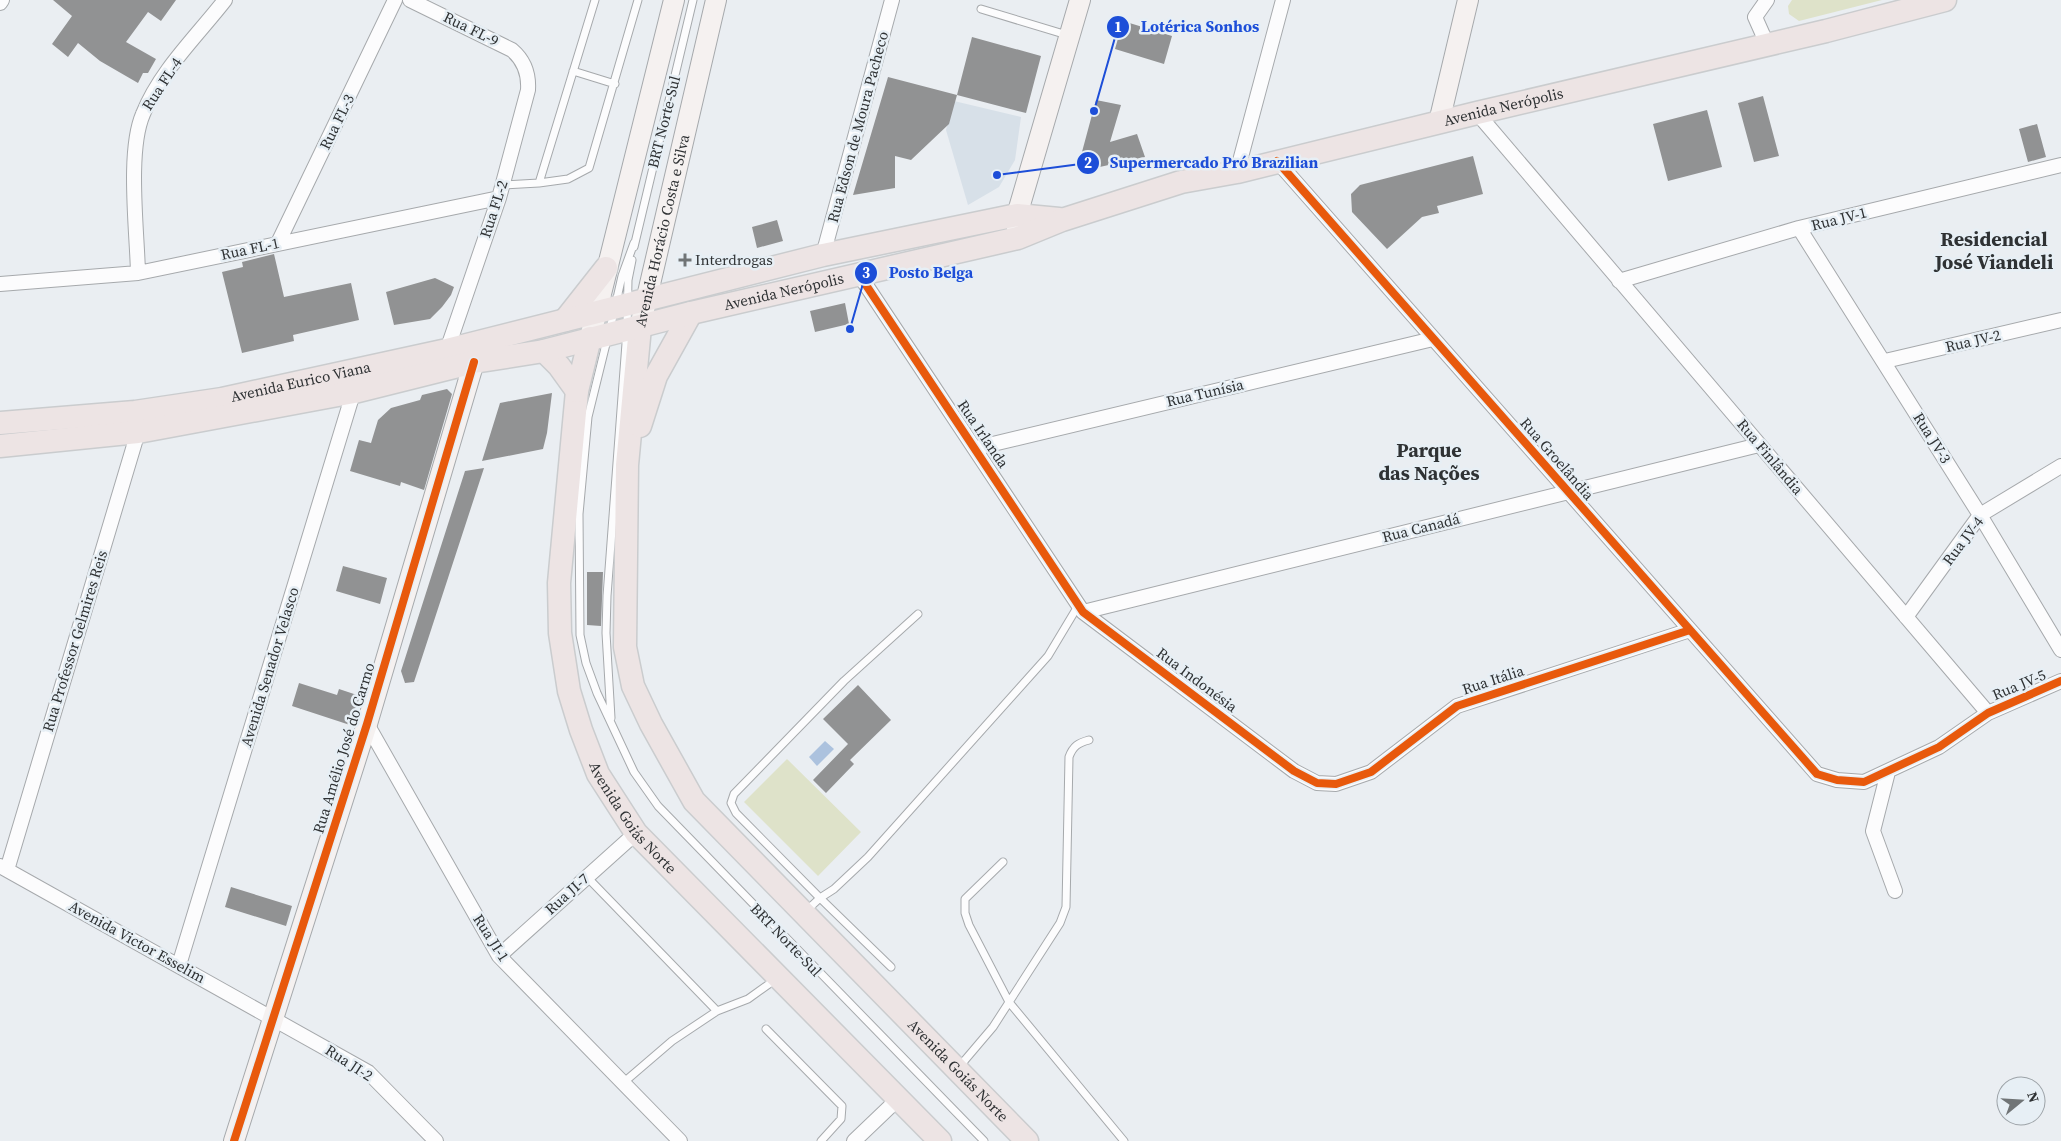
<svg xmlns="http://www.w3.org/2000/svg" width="2061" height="1141" viewBox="0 0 2061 1141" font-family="'Source Serif 4',serif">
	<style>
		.built { fill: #d7e0e8 }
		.green { fill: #dee2c9 }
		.water { fill: #acc2de }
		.building { fill: #919293 }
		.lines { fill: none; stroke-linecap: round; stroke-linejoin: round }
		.lane-casing { stroke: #a6a9ac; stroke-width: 9 }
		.street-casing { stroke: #a6a9ac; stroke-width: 16 }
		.secondary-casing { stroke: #a6a9ac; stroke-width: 22 }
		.primary-casing { stroke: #caccce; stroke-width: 25 }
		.lane { stroke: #fcfcfd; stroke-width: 7 }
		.street { stroke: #fcfcfd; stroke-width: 14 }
		.secondary { stroke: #f5f1f0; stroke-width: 20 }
		.primary { stroke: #ede4e4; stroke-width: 22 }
		.cycleway-casing { stroke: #e7eff5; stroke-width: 11 }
		.cycleway { stroke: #e8590c; stroke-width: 8 }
		.poi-dot { fill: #707476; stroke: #e7eff5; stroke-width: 2 }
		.labels { text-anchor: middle; stroke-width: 5; stroke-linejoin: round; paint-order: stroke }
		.street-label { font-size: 15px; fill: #2f3234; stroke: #e7eff5 }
		.poi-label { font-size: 15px; fill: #2f3234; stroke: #e7eff5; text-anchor: start }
		.district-label { font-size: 20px; font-weight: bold; fill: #2f3234; stroke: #e7eff5 }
		.leader { fill: none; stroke: #1d4ed8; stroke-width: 2 }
		.callout-dot { fill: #1d4ed8; stroke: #e7eff5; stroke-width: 2 }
		.mark-label { font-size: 15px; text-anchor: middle; font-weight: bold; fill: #fff }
		.callout-label { font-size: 16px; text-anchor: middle; font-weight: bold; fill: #1d4ed8; stroke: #e7eff5; stroke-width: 5; stroke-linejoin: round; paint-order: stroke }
	</style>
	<rect width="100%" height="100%" fill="#eaeef2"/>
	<path class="built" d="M954,101L1021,117L1015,160L999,187L968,205L946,130Z"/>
	<path class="green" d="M1792,0H1882L1799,21L1789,14L1788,6Z
		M787,759L861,832L818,876L744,802Z"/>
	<path class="water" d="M825,741L834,749L817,766L809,757Z"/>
	<path class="building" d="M53,0H176L161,21L148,12L126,42L156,59L148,73H143L138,83L100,61L78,43L68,57L52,44L72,16Z
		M1123,21L1172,36L1164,64L1115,49Z
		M972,37L1041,56L1026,113L957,95Z
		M888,77L957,95L949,124L911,160L895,156V188L853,195Z
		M1763,96L1779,156L1754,162L1738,103Z
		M1096,100L1121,105L1110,142L1137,134L1145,157L1086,170L1079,163Z
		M1707,110L1722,167L1668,181L1653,124Z
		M2037,124L2046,157L2028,162L2019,129Z
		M1473,156L1483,194L1437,206L1439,213L1422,217L1387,249L1352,212L1351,194L1360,185Z
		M777,220L783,241L757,248L752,227Z
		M274,254L284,297L351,283L359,320L293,335L294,341L242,353L222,272L243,267L242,262Z
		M435,278L454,287L451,295L442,307L430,319L394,325L386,292Z
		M845,303L849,324L815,332L810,311Z
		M447,389L452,394L424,490L401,482L400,486L350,471L359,440L371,443L378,420L391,408L420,400L422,395Z
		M552,393L547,433L543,449L482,461L500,403Z
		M484,468L414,682L405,683L401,671L465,471Z
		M343,566L387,578L380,604L336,591Z
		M587,572H603L601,626L587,625Z
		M299,683L337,695L339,689L360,696L350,725L292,706Z
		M858,685L891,720L850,760L854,764L826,793L813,780L848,744L823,719Z
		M231,887L292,906L286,926L225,907Z"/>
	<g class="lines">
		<g class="lane-casing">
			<path id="lane" d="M595,0L539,183L568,179L589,168L638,0
				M981,9L1067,35
				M573,71L615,84
				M502,185L539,183
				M634,247L693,0
				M610,329L622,276L634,243
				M607,340L588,417L579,514L580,635L586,663L597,693L634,772L658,806L984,1141
				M918,614L844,681L734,794L731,803L736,813L820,898L834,889L868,857L1048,656L1078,606
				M611,718L606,633L607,596L627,330L628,280L632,260
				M1003,862L965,899V913L969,925L1009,1002L1124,1141
				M586,876L717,1011
				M806,911L820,898L891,967
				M766,1029L842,1106L841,1119L821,1141
				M959,1067L993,1027L1060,923L1066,907L1069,757C1073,746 1078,743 1089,740
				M623,1083L672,1041L717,1011L748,999L776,979"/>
		</g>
		<g class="street-casing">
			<path id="street" d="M410,0L512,50C525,61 529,74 528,90L499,198L447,350
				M0,3L2,0
				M1767,44L1755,17L1767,0
				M1477,113L1988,713
				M1277,161L1817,774L1837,780L1864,782L1939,747L1988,713L2061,681
				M1237,172L1283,0
				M1799,228L1980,515L2061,650
				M278,243L395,0
				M823,255L892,0
				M138,273C137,230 127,151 143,114C160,71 197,36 225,0
				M858,273L1083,612L1294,771L1317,783L1336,784L1371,772L1457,706L1690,630
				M1619,281L1799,228L2061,165
				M0,284L138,273L499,198
				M1885,361L2061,320
				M976,448L1433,339
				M1083,612L1759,445
				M1906,617L1980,515L2061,466
				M367,724L499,956L680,1141
				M1888,772L1873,831L1895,891
				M0,866L368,1072L436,1141
				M7,870L138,432L137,425
				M499,956L636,833
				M179,965L355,387
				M854,1141L899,1098"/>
		</g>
		<g class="secondary-casing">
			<g id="secondary">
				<path d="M1439,122L1468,0"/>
				<path d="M1017,231V215L1080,0"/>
				<path id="s1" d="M640,327L716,0"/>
				<path d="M590,338L674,0"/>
				<path d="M234,1141L367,724L474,362"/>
			</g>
		</g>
		<g class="primary-casing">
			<g id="primary">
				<path d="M565,320L606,268"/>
				<path id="s2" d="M640,327L627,465L625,647L633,686L651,724L694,801L1027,1141"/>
				<path id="s3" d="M590,338L577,391L559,583L560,633L569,691L581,730L598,774L636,833L940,1141"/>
				<path d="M544,351L559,366L577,391"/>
				<path id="s4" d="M0,423L135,412L222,399L447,350L823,255L1017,215L1059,219"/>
				<path d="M640,426L656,376L691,313"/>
				<path id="s5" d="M0,446L138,432L354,392L474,362L544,351L691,313L1018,238L1062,220L1181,182L1237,172L1477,113L1826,31L1945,0"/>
			</g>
		</g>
		<use href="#lane" class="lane"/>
		<use href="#street" class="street"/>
		<use href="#secondary" class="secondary"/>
		<use href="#primary" class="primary"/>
		<g class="cycleway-casing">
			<path id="cycleway" d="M1277,161L1817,774L1837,780L1864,782L1939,747L1988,713L2061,681
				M858,273L1083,612L1294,771L1317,783L1336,784L1371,772L1457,706L1690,630
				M234,1141L367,724L474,362"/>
		</g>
		<use href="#cycleway" class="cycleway"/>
	</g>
	<path class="poi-dot" d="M682.5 252.5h5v5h5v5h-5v5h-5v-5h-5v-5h5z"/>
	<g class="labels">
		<g class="street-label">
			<text transform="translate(471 29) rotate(26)" y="5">Rua FL-9</text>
			<text transform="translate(162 84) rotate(-57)" y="5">Rua FL-4</text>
			<text dy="5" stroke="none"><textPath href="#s5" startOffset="1544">Avenida Nerópolis</textPath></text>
			<text transform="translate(337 122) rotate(-64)" y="5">Rua FL-3</text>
			<text transform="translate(664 122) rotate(-76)" y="5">BRT Norte-Sul</text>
			<text transform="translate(858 127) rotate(-75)" y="5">Rua Edson de Moura Pacheco</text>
			<text transform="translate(494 209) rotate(-72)" y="5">Rua FL-2</text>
			<text transform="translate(1839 219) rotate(-14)" y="5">Rua JV-1</text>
			<text dy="5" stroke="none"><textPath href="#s1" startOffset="99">Avenida Horácio Costa e Silva</textPath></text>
			<text transform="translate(250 249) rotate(-12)" y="5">Rua FL-1</text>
			<text dy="5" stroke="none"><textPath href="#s5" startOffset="800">Avenida Nerópolis</textPath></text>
			<text transform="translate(1973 341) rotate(-13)" y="5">Rua JV-2</text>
			<text dy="5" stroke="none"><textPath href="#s4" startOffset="304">Avenida Eurico Viana</textPath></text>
			<text transform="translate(1205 393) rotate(-13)" y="5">Rua Tunísia</text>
			<text transform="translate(983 434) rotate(56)" y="5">Rua Irlanda</text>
			<text transform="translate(1932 438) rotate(58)" y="5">Rua JV-3</text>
			<text transform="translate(1770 457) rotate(50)" y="5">Rua Finlândia</text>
			<text transform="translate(1557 459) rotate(49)" y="5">Rua Groelândia</text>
			<text transform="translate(1421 528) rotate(-14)" y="5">Rua Canadá</text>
			<text transform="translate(1963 541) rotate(-53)" y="5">Rua JV-4</text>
			<text transform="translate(75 641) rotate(-73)" y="5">Rua Professor Gelmires Reis</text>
			<text transform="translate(270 667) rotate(-73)" y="5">Avenida Senador Velasco</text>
			<text transform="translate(1197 680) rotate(37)" y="5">Rua Indonésia</text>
			<text transform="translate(1493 680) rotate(-18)" y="5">Rua Itália</text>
			<text transform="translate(2019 685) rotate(-23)" y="5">Rua JV-5</text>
			<text transform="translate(344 748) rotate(-73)" y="5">Rua Amélio José do Carmo</text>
			<text dy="5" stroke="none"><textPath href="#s3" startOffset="500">Avenida Goiás Norte</textPath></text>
			<text transform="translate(567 894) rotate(-42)" y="5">Rua JI-7</text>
			<text transform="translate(491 938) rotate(57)" y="5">Rua JI-1</text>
			<text transform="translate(786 940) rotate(46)" y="5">BRT Norte-Sul</text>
			<text transform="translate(137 942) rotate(29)" y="5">Avenida Victor Esselim</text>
			<text transform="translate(349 1063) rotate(33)" y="5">Rua JI-2</text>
			<text dy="5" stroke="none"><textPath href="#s2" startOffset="868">Avenida Goiás Norte</textPath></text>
		</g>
		<g class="poi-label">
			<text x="695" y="265">Interdrogas</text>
		</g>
		<g class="district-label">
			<text x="1994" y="246">Residencial<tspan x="1994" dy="23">José Viandeli</tspan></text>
			<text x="1429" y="457">Parque<tspan x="1429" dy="23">das Nações</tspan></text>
		</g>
	</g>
	<path class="leader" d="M1094 111L1118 27M997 175L1088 163M850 329L866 273"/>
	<g class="callout-dot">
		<circle cx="1094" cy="111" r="5"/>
		<circle cx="997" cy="175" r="5"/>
		<circle cx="850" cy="329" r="5"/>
		<circle cx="1118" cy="27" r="12"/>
		<circle cx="1088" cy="163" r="12"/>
		<circle cx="866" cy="273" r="12"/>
	</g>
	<g class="mark-label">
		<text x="1118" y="32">1</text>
		<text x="1088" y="168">2</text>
		<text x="866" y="278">3</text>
	</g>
	<g class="callout-label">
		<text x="1200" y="32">Lotérica Sonhos</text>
		<text x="1214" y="168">Supermercado Pró Brazilian</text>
		<text x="931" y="278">Posto Belga</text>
	</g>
	<g transform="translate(2021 1101) rotate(72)"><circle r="24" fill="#e7eff5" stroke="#9da3a8"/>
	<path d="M0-4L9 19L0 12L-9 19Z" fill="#707476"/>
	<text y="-8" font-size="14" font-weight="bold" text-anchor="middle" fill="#2f3234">N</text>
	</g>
</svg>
